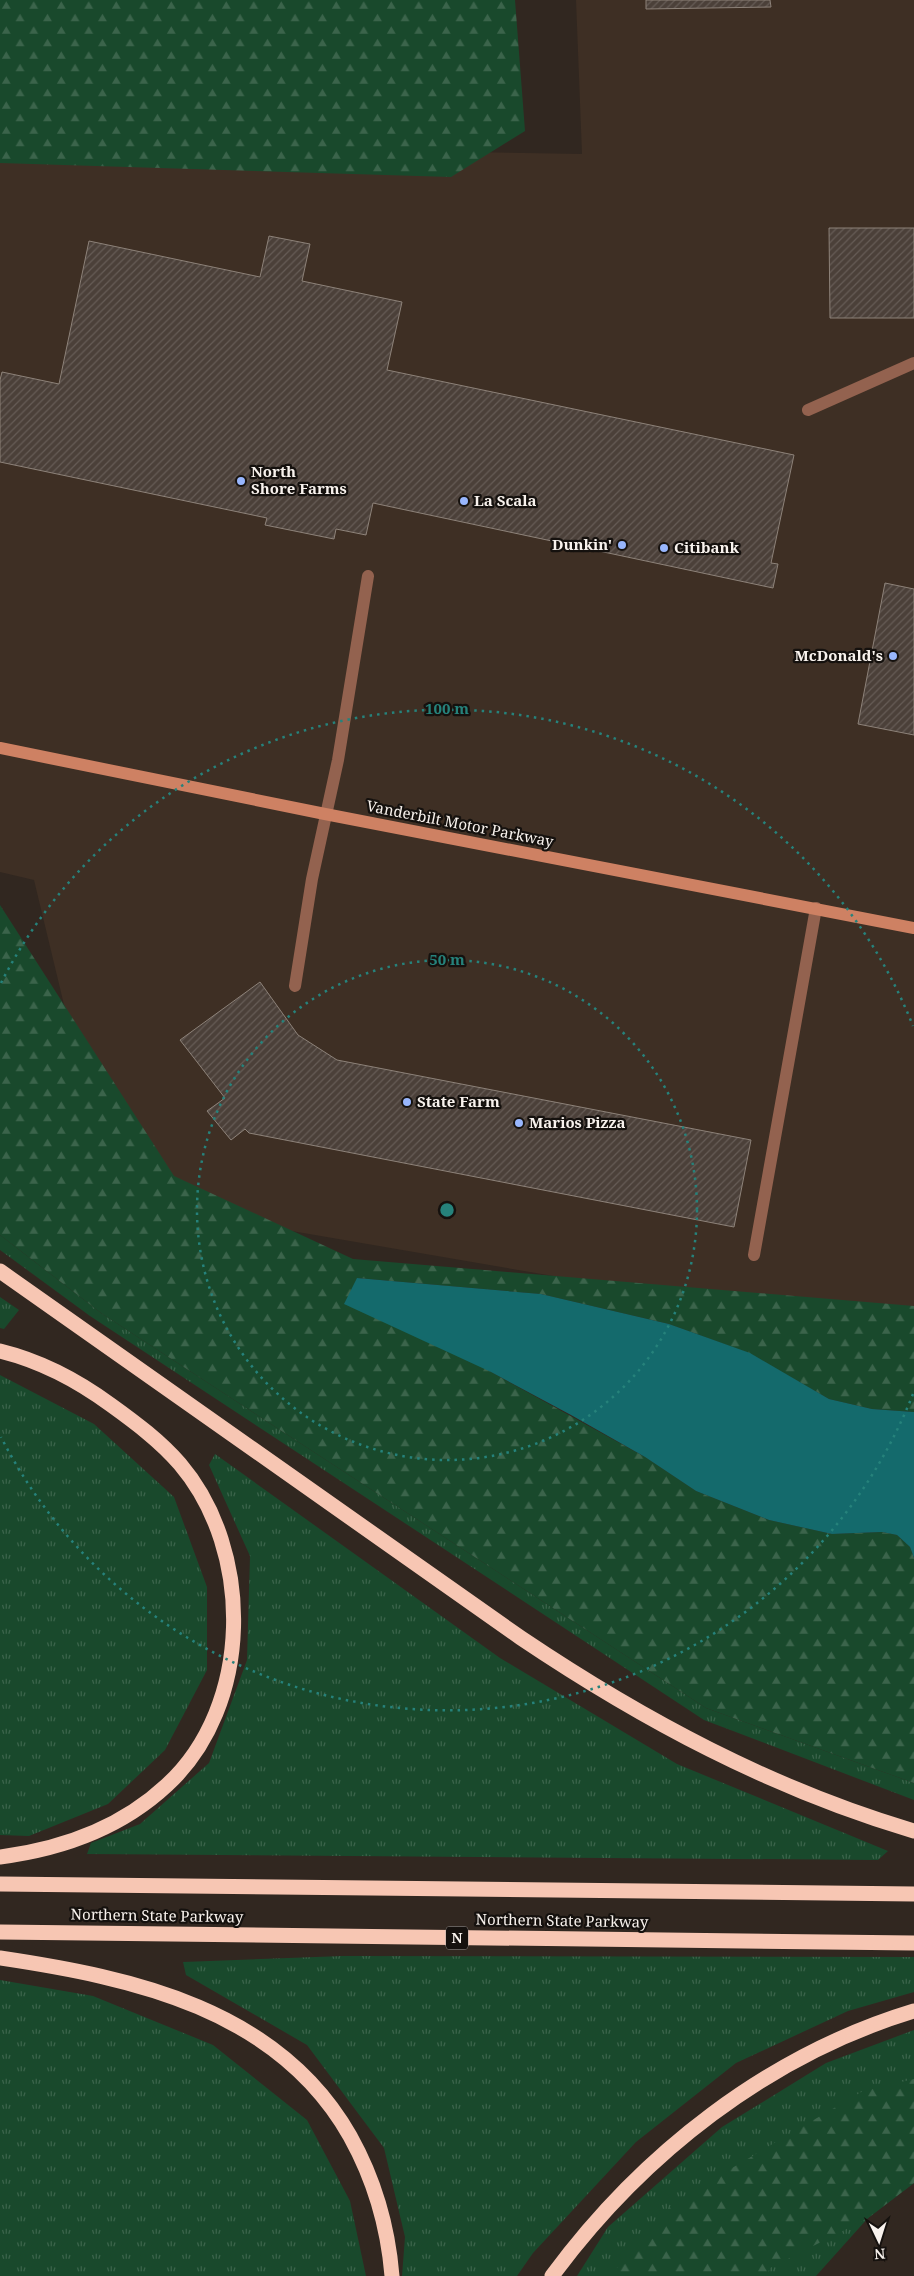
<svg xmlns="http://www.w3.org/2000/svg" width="914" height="2276" viewBox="0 0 914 2276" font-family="'Noto Serif',serif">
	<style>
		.built { fill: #3e2f24 }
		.grass { fill: url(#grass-tufts) }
		.forest { fill: url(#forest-firs) }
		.water { fill: #146a6c }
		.building { fill: url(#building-hatch); stroke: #8d8279 }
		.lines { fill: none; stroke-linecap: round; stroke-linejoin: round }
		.lane { stroke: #93624f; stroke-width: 12 }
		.secondary { stroke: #ce8163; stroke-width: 12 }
		.highway { stroke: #f7c6b3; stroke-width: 15 }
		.ring { fill: none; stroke: #26827b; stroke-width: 2.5; stroke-dasharray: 2.5 5 }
		.poi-dot { fill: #98b6fd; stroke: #15110e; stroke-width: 2 }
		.labels { text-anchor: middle; stroke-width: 4.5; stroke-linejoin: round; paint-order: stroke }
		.shield { fill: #15110e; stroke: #b4aeaa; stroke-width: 1 }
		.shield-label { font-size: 14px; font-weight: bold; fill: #f8f2ed }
		.poi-label { font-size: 15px; font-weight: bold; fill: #f8f2ed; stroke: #15110e; text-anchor: start }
		.street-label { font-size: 15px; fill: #f8f2ed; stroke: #15110e }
		.centre { fill: #26827b; stroke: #15110e; stroke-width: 2.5 }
		.ring-label { font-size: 15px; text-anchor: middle; font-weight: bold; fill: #26827b; stroke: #15110e; stroke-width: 4.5; stroke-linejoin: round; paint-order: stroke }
	</style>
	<defs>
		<pattern id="grass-tufts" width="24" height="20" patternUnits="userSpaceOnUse" patternTransform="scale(1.25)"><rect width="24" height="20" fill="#19492c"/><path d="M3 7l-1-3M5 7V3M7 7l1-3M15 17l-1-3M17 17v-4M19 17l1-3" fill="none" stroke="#3b644b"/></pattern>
		<pattern id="forest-firs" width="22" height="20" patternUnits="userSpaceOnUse" patternTransform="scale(1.25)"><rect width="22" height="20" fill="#19492c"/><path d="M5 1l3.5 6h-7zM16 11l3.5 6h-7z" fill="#3b644b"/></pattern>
		<pattern id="building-hatch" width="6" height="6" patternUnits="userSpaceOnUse" patternTransform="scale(1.25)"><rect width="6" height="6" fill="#4b4039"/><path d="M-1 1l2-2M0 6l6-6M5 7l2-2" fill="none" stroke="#665c56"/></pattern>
	</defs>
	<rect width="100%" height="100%" fill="#312720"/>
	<path class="built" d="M576,0H914V1338L111,1200L34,880L0,872V144L582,154Z"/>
	<path class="grass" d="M0,1235L101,1313L706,1708L914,1783V1800L704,1720L90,1316L0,1250Z
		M0,1297L19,1310L4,1329L0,1328Z
		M0,1375L94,1424L174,1497L207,1587V1670L165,1750L108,1804L29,1836L0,1835Z
		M215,1454L500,1658L677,1764L888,1851L878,1860L87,1854L91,1843L140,1824L209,1763L247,1660L250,1556L209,1465Z
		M343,1956L914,1957V1992L848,2011L736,2063L636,2142L533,2253L517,2276H402L405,2237L384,2148L307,2045L186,1975L183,1962Z
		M0,1980L93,1996L213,2045L307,2120L350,2201L366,2276H0Z
		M914,2030V2183L868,2218L816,2276H577L608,2227L722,2127L826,2063Z"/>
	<path class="forest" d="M0,0H515L525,131L451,177L0,163Z
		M0,905L174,1176L353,1259L914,1306V1412L872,1409L829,1399L749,1353L669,1324L541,1294L357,1278L491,1372L645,1457L696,1491L769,1520L832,1534L882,1532L897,1535L910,1547L914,1558V1783L706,1708L101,1313L0,1235Z
		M914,2079V2183L868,2218L770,2268L766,2276H610L674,2202L863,2091Z"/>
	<path class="water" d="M357,1278L541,1294L669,1324L750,1353L829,1399L872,1409L914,1412V1558L910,1547L897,1535L882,1532L832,1534L769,1520L696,1491L645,1457L571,1415L491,1372L344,1304Z"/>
	<path class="building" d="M646,0H770L771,7L646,9Z
		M829,228H914V318H830Z
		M269,236L310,244L302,281L402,302L387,370L794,455L771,563L778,564L773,588L373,503L366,535L336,529L334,539L265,525L267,518L0,462V380L2,372L59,384L89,241L260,277Z
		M885,583L914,589V735L858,724Z
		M260,982L298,1035L337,1060L751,1140L734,1227L249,1133L245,1129L231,1140L207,1111L225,1098L180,1040Z"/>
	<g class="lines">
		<path class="lane" d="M808,410L914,363
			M295,986L312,879L338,760L368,576
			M754,1255L816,908"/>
		<path class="secondary" d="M0,748L325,814L914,928"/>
		<path class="highway" d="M0,1271L521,1638C643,1720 772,1789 914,1831
			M0,1351C41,1361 77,1380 111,1405C136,1423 160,1441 180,1464C254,1551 253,1706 167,1785C121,1828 62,1849 0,1857
			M0,1884L914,1894
			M0,1932L914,1943
			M0,1958C134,1978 278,2009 350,2136C374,2179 388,2227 392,2276
			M552,2276C642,2154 768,2055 914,2011"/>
	</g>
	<g class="ring">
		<circle cx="447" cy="1210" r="250"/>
		<path d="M913 1394A501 501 0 0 1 1 1437M1 983A501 501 0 0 1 913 1026"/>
	</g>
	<g class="poi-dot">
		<circle cx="241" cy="481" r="5"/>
		<circle cx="464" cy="501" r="5"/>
		<circle cx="622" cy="545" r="5"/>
		<circle cx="664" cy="548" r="5"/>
		<circle cx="893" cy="656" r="5"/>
		<circle cx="407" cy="1102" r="5"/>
		<circle cx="519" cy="1123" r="5"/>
	</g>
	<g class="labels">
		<rect class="shield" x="446" y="1926.5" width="22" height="23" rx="4"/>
		<g class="shield-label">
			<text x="457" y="1943">N</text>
		</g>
		<g class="poi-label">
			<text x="251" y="477">North<tspan x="251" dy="17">Shore Farms</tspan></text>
			<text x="474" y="506">La Scala</text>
			<text x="612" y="550" text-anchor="end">Dunkin'</text>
			<text x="674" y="553">Citibank</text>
			<text x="883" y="661" text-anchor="end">McDonald's</text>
			<text x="417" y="1107">State Farm</text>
			<text x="529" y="1128">Marios Pizza</text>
		</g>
		<g class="street-label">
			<text transform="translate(460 824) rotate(11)" y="5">Vanderbilt Motor Parkway</text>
			<text transform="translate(157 1916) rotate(1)" y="5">Northern State Parkway</text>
			<text transform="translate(562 1921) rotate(1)" y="5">Northern State Parkway</text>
		</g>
	</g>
	<circle cx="447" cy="1210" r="8" class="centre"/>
	<g class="ring-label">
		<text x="447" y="714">100 m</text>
		<text x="447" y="965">50 m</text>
	</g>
	<g transform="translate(879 2241) rotate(176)" stroke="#15110e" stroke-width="4" paint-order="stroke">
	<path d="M0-4L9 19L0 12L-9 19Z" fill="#f8f2ed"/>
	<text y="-8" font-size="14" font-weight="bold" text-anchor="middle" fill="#f8f2ed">N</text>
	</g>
</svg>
